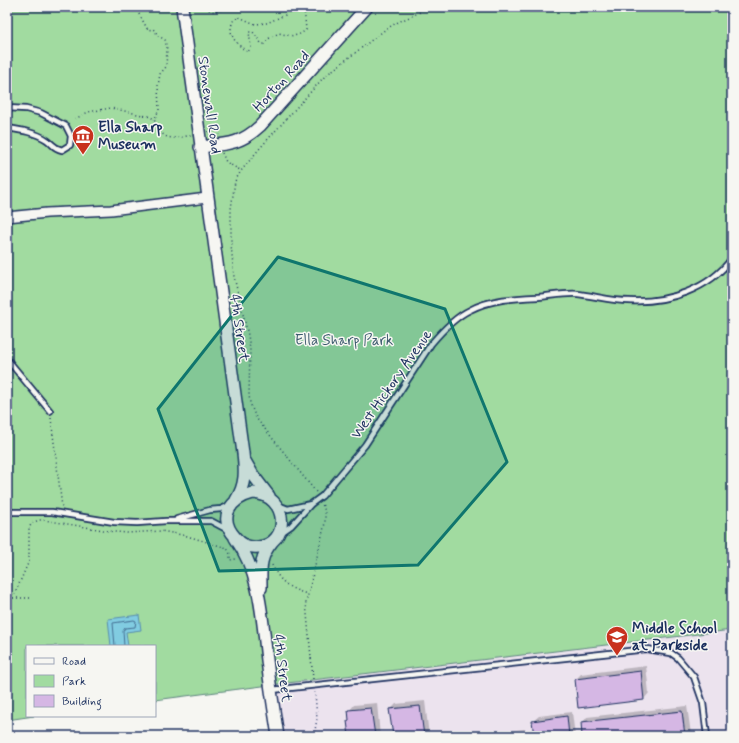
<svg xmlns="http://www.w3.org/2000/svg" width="739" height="743" viewBox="0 0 739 743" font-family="Mynerve,sans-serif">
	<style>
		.built { fill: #ece3ee }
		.green { fill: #a1dba0; stroke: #5e857f }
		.water { fill: #81cce1; stroke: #588dad }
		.shadow { fill: #0003 }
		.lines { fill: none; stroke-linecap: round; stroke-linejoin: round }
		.shore { stroke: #446e92; stroke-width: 1 }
		.building { fill: #d5b7e4; stroke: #1b2f5e }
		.service-casing { stroke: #1b2f5e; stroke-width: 8 }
		.minor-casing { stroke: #1b2f5e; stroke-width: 12 }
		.tertiary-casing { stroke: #1b2f5e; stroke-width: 14 }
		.path { stroke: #1b2f5e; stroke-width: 1.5; stroke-dasharray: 1 3; stroke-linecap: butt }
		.service { stroke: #f6f6f2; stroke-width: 4.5 }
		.minor { stroke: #f6f6f2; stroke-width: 9 }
		.tertiary { stroke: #f6f6f2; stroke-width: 11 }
		.marked { fill: #0f766e; fill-opacity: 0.2; stroke: #0f766e; stroke-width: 3; stroke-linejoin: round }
		.labels { text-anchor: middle; stroke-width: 3; stroke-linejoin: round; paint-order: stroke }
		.street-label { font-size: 15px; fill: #1b2f5e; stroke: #f6f6f2 }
		.poi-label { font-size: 15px; font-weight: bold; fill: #1b2f5e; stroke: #f6f6f2; text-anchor: start }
		.park-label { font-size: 15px; fill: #3c5a6e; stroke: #f6f6f2 }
	</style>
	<rect width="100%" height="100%" fill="#f6f6f2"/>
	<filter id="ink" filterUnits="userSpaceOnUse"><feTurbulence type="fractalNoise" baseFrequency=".025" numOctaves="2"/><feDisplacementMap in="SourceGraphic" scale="8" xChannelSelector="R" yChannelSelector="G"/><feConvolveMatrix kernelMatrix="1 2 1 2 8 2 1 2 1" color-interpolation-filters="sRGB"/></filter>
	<g filter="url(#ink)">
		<path class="built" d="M732,630V736H278L270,685Z"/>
		<path class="green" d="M7,7H732V630L270,685L155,700V646H27V716H34L7,720Z"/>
		<path class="water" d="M139,615L141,630L126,632L128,646H111L108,619Z"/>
		<path class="shadow" d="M646,666L649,693L644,699L576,679L581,674Z
			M425,701L429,736H394L390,710L396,704Z
			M377,703L380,736H350L348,721L350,719L349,711L354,705Z
			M687,706L691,734L689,736H583L582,723L587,717Z
			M572,712L575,736H535L533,721L539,716Z
			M525,729L526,736H471Z"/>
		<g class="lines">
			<path class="shore" d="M115,646L113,623L134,620L136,621L135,627L125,628L123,631L124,646"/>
		</g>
		<path class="building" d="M641,671L644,700L578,708L575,679Z
			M420,706L424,736H393L389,709Z
			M371,708L375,736H349L347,721L349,720L348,710Z
			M682,711L685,736H582L581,722Z
			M567,716L569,736H534L532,721Z"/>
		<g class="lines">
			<g class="service-casing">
				<path id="service" d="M7,108L26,109L41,113L66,126L71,136L70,145L62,150C53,148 54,145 47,140C35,132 20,130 7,128
					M7,359L50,411
					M278,505L288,509L311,504
					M7,512H52L114,522L137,523L166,521H211L226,529
					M177,519L210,510L221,509L228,506
					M281,533L291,526L311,504L322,496L365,445L431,344C442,331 455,317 470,310C491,299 515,298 538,297C551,296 565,293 578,294C595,296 612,301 629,301C667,303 709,290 732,258
					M272,690L647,649L671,653L678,658L694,677L703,703L707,736"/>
			</g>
			<g class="minor-casing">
				<path id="minor" d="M7,217L47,213L111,210L207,198"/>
			</g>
			<g class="tertiary-casing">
				<path id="tertiary" d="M182,7L243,453C245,471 246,484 236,500
					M200,147C226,144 240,145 260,126L367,7
					M245,461L253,475L269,496
					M253,493C289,495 291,544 258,547C249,548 242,545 236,538C217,518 230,499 253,493Z
					M235,538C261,574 262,618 267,660C270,686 274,711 278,736
					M261,588C261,569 259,558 272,542"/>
			</g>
			<path class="path" d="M135,7L148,30L153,29L156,32L157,35L165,40L167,49L166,67L160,74L158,86L159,110L154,120
				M144,7L146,9H154L155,7
				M207,7V9L215,12L228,7
				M287,7L285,15L267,23L255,24L239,17L233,21C232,23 231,27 231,30C231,39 241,48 248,52L251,47L249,32H253L261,43L264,44L268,39L279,33C290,36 296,38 306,30L304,7
				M75,119L88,112L111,108L151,117C156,121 158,126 160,131C167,142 181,137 191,135
				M208,132L219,130L220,135
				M222,153L226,162L240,170
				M51,418L62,507
				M316,492L256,418L250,403L249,395L250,349L248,335L234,277L231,244V209L235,181L241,171L260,148L325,76L386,29L398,22L414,15L420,12L424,7
				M272,565C281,583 288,588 307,594
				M13,598H33
				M7,604L13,598L29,561V528L32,523L39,520H44L115,532L128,533L161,531L187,536L227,548L230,554V560L236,559
				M313,679L306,603L325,523V511L322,504
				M314,736L317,719L315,692"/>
			<use href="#service" class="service"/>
			<use href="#minor" class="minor"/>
			<use href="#tertiary" class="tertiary"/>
		</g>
	</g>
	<path class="marked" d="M278,257L445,309L507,462L418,565L219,571L158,409Z"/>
	<defs>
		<g id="museum-pin" transform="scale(1.15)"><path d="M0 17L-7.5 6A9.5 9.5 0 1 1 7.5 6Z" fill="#c8321e" stroke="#f6f6f2"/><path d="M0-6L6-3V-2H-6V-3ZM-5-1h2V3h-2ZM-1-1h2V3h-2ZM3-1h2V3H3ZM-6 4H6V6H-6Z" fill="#fff"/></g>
		<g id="school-pin" transform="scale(1.15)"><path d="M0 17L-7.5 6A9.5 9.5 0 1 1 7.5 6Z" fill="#c8321e" stroke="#f6f6f2"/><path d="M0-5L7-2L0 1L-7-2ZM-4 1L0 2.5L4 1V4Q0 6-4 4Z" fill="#fff"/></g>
	</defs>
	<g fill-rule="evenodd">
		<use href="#museum-pin" x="83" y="136"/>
		<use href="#school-pin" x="617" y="637"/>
	</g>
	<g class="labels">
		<g class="street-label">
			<text transform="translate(281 81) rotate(-48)" y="5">Horton Road</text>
			<text transform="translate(210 105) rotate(82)" y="5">Stonewall Road</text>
			<text transform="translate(240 328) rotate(82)" y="5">4th Street</text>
			<text transform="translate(391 384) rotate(-55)" y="5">West Hickory Avenue</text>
			<text transform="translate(283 668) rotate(83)" y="5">4th Street</text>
		</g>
		<g class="poi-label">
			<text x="98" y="132">Ella Sharp<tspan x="98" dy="17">Museum</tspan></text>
			<text x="632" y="633">Middle School<tspan x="632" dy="17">at Parkside</tspan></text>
		</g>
		<g class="park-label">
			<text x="344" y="345">Ella Sharp Park</text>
		</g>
	</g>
	<rect width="739" height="743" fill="none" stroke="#f6f6f2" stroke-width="24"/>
	<rect x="12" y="12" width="715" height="719" fill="none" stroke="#1b2f5e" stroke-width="1.5" filter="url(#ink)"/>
	<rect x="26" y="645" width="130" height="72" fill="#f6f6f2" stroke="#9ea6b7"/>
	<rect x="34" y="658" width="20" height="6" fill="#f6f6f2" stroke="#9ea6b7"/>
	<text x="62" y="665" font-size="12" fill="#1b2f5e">Road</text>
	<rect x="34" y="675" width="20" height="12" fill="#a1dba0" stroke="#9ea6b7"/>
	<text x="62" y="685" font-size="12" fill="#1b2f5e">Park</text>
	<rect x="34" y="695" width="20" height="12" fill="#d5b7e4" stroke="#9ea6b7"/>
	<text x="62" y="705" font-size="12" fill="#1b2f5e">Building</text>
</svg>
